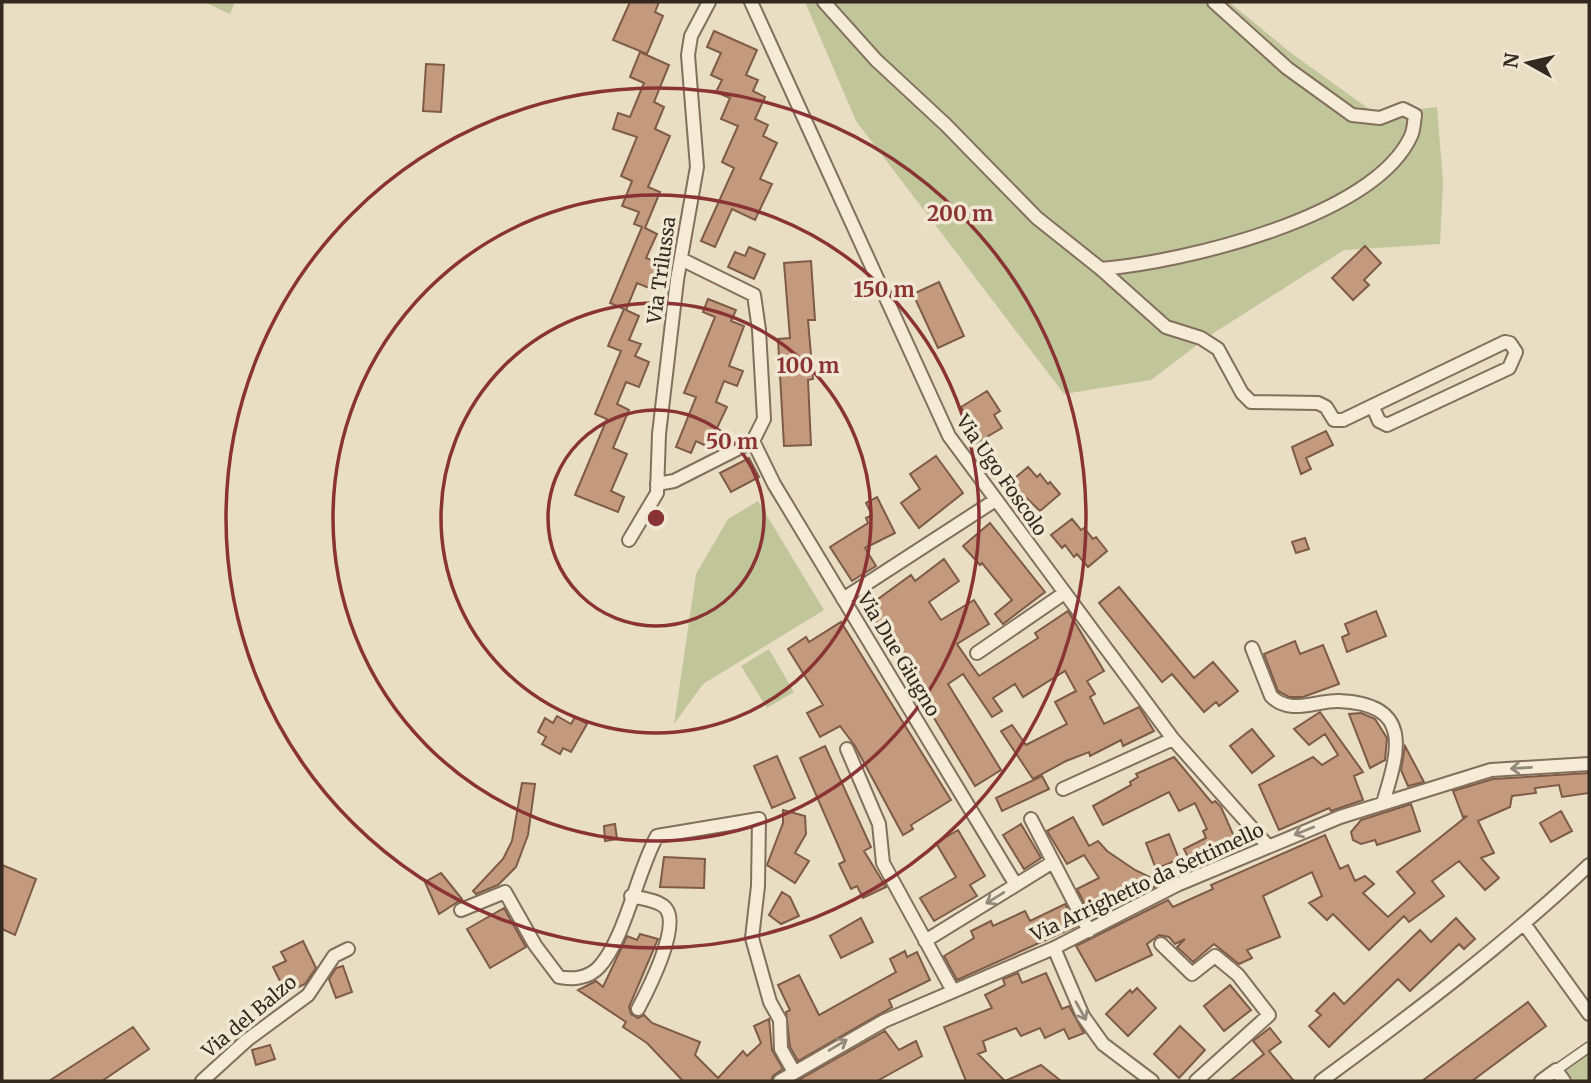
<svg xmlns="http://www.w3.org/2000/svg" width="1591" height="1083" viewBox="0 0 1591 1083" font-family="Merriweather,serif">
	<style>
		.green { fill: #c1c69a }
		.building { fill: #c39a7e; stroke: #7e5b45; stroke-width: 2 }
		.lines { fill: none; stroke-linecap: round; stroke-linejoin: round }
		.pedestrian-casing { stroke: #82705d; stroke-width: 12 }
		.minor-casing { stroke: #82705d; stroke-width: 16 }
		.pedestrian { stroke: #f5ebd7; stroke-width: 9 }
		.minor { stroke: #f5ebd7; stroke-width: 12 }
		.oneway { stroke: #948a7b }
		.ring { fill: none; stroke: #8a3335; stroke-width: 3.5 }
		.labels { text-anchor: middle; stroke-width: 7; stroke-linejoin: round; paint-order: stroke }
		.street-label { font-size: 19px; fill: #33291f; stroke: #f1e8d3 }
		.centre { fill: #8a3335; stroke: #f1e8d3; stroke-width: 3.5 }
		.ring-label { font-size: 21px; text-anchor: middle; font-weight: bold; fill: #8a3335; stroke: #f1e8d3; stroke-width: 7; stroke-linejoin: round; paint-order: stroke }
	</style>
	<rect width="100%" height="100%" fill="#e9dec4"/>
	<path class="green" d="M204,2H235L230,14Z
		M805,2H1229L1291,53L1376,114L1437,107L1443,182L1440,244L1344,250L1209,336L1151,380L1064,394L856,121Z
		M758,501L824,610L703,684L674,724L696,574L728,519Z
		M769,649L794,692L767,708L741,666Z
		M1589,1052V1081H1571L1563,1071Z"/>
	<path class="building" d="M630,2H659L655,12L663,16L647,54L613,40Z
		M714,31L757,50L746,75L758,80L753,91L765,97L755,119L768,125L763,136L777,143L760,179L772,184L755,220L732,209L715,247L701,241L734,168L722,162L738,126L721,119L730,98L716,92L722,80L711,75L721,53L707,47Z
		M640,52L669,65L654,102L664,107L655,129L670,136L648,187L660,192L645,228L657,234L646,258L660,263L649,288L637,283L626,310L639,316L629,340L641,344L635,356L649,362L639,387L626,382L617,404L629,410L613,448L627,454L611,491L624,497L618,512L575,495L607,419L595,414L621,351L608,346L624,309L610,303L642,227L634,224L639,212L622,206L632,181L621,176L637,137L613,129L618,113L630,117L644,83L630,77Z
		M426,64L444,65L441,112L423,111Z
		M1365,246L1381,263L1364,280L1369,285L1353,300L1332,278Z
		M749,247L765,254L754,279L728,267L735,252L745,256Z
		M811,261L815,320H808L813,379L808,380L811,445L784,446L778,339L790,338L784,263Z
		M939,282L964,336L938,348L913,294Z
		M708,299L736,310L731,321L744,326L729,366L743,371L737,386L724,381L716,402L727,407L708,447L696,441L691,453L676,447L696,397L684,393L715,317L703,312Z
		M987,391L1000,411L994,415L1002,428L973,445L959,421L966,417L961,407Z
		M1326,431L1333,445L1306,458L1311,469L1301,474L1292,447Z
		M936,456L963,493L919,528L901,503L920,489L910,474Z
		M749,458L759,477L731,492L720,473Z
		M1028,467L1037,477L1040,474L1048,484L1050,482L1060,494L1040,511L1010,482Z
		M877,497L895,533L865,548L876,566L852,581L830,547L868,523L866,518L872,515L866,503Z
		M1072,519L1081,530L1084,528L1093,539L1096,537L1107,551L1088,567L1077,554L1074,557L1065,545L1062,548L1051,535Z
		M990,523L1045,592L1003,624L995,614L1012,600L982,563L980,565L963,546Z
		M1305,538L1309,549L1296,553L1292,542Z
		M944,559L959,581L929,602L941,620L974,600L989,624L957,644L979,676L1038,638L1035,633L1068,611L1104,671L1087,681L1095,694L1090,697L1104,724L1139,707L1154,731L1123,746L1121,740L1090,756L1089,752L1066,761L1033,779L1001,731L1012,725L1026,745L1067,724L1055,702L1076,691L1065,671L1023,697L1015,684L993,698L1002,711L992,717L963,674L948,684L1001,770L975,786L867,607L911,575L915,581Z
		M1119,587L1194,678L1213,662L1238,691L1219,706L1216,702L1204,712L1172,674L1162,682L1099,603Z
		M1376,611L1386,636L1347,652L1342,637L1349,634L1345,624Z
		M841,622L951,800L911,825L913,829L903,835L855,746L840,726L820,737L807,713L823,705L788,649L806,637L809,642Z
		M1295,641L1300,654L1323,645L1339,684L1303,697H1289L1278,691L1264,654Z
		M1320,712L1363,772L1354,776L1363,800L1331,811L1329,808L1279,830L1259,785L1313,757L1322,765L1338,755L1325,734L1309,745L1294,729Z
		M1361,713L1375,719L1387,738L1385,760L1370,768L1349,714Z
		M557,716L571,724L575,717L587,724L571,752L563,748L560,754L542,744L546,737L538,732L545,718L553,723Z
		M1252,729L1274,756L1252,773L1230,746Z
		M825,746L871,847L864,851L886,887L863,898L857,886L851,889L839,864L845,861L800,758Z
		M1405,746L1424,782L1408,786L1401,770Z
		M777,756L795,798L772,808L754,766Z
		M1174,757L1212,803L1215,801L1221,807L1236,841L1190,861L1184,849L1206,838L1203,831L1207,829L1195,803L1179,811L1169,792L1103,825L1093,806L1131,785L1130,782L1138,777L1136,774Z
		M1589,773V793L1562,797L1559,785L1535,788L1536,793L1512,796L1510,807L1478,821L1494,853L1481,858L1499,878L1485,890L1459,861L1432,881L1444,896L1409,922L1404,916L1369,950L1333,914L1327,920L1309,903L1322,896L1312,872L1263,896L1280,937L1247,950L1252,958L1239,964L1214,944L1193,962L1177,947L1185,939L1175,944L1169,937L1159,935L1147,944L1152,955L1096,981L1076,946L1168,900L1173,907L1213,889L1211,885L1325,835L1340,869L1348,865L1355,881L1365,876L1374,884L1363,893L1388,917L1415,893L1397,872L1467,816L1463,817L1453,791L1493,779Z
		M1042,776L1049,789L1002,811L996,798Z
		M522,783L535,784L528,835L516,867L498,885L476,894L473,891L503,859L512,841Z
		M1411,804L1420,831L1377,845L1375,840L1361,844L1353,840L1351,832L1361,820Z
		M783,810L805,816L806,834L795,853L809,861L795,883L767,865L783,823Z
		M1561,811L1572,831L1551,842L1540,823Z
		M1073,817L1089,846L1098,841L1107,851L1135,870L1162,883L1092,919L1077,889L1099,878L1084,855L1067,864L1047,831Z
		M615,824L617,839L605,841L604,826Z
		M1021,824L1041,858L1024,869L1003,835Z
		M958,830L985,876L970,885L977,896L934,921L920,898L956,877L936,843Z
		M1169,834L1179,859L1156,869L1146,843Z
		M664,857L705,859L704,888L660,887Z
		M2,865L36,879L15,935L2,929Z
		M441,873L462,899L439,914L425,882Z
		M782,892L790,897L799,916L781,924L769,915Z
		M1065,904L1077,926L957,980L944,956L974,938L971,931L991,921L993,926L1025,911L1030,921Z
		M504,908L526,947L490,968L467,929Z
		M861,918L873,942L841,958L830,936Z
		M1456,918L1475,939L1464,949L1459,944L1410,991L1398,979L1329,1047L1309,1026L1321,1015L1316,1011L1334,993L1344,1004L1420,930L1431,942Z
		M640,934L658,939L629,1007L631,1014L638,1018L644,1015L652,1023L700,1042L695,1055L718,1078L743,1051L747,1056L761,1043L754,1026L769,1019L772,1050L783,1069L773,1076L771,1081H683L647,1043L623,1027L626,1022L578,990L596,981L603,987L627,936L637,940Z
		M303,941L316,968L305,984L286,993L273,967L286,961L281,952Z
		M905,951L907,957L917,952L930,980L889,1000L892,1007L798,1061L790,1047L786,1012L790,1010L778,985L799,975L819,1015L896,972L890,959Z
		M343,966L352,992L336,998L329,979L336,968Z
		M1018,973L1022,983L1046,973L1062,1009L1069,1006L1084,1033L1069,1039L1064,1029L1045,1038L1040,1028L1021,1036L1016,1028L983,1041L986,1051L978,1054L1005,1081H966L944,1027L992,1008L985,995L1005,985L1003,979Z
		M1230,985L1251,1010L1224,1031L1204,1006Z
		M1137,988L1156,1008L1128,1036L1106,1014L1130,990L1132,993Z
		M1528,1002L1546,1026L1472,1081H1422Z
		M1180,1026L1205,1050L1179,1078L1154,1054Z
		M133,1027L149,1049L102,1081H49Z
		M1270,1028L1281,1042L1269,1051L1294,1081H1230L1264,1054L1253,1041Z
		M885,1031L899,1050L916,1041L922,1056L877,1081H797Z
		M270,1045L275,1059L256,1065L252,1050Z
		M1041,1065L1061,1081H1005Z"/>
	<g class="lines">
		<g class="pedestrian-casing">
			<path id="pedestrian" d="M1556,1070L1589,1047"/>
		</g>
		<g class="minor-casing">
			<path id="minor" d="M751,2L949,436L1173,739L1267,845
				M824,2L876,60L946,125L1037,218L1101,269L1166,327L1201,338L1218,349L1242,393L1251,402L1318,403L1326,407L1334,420H1343L1505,342L1510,343L1516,352L1509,368L1387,425L1379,421L1373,407
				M681,259L754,295L759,330L764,419L753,441L774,484L1016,885
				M1101,269C1184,262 1374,217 1411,136C1414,130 1414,121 1415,115L1403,109L1380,118L1352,115L1287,68L1214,2
				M657,484L674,481L753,441
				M629,540L657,493L659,434L677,280L697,167L688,55L691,36L709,2
				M843,599L994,501
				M1252,648L1271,696C1290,716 1316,700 1339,701C1415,704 1398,753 1383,803
				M977,653L1063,594
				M847,749L879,824L883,863L953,991
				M1063,789L1173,739
				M1031,819L1089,931
				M631,896C642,899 661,900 667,910C679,930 648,990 638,1009
				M461,910L505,892L535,945L559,977C573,980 589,978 599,967C625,939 637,872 657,836L759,819L758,886L752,938L770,1002L780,1020L781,1049L794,1072
				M1525,925L1589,1014
				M925,941L1053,862
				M1161,944L1192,974L1215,956L1238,975L1269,1015L1196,1081
				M1054,948L1083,1016L1103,1044L1152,1081
				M202,1081L247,1040L308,995L334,956L348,949
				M780,1081L884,1021L1054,948L1179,884L1340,817L1491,770L1589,764
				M1321,1081C1414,1013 1505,944 1589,865
				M1541,1081L1556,1070L1564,1081"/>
		</g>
		<use href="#pedestrian" class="pedestrian"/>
		<use href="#minor" class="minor"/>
	</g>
	<defs><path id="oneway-shaft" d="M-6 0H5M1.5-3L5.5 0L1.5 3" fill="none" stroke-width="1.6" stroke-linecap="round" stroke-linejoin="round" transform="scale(1.75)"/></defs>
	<g class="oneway">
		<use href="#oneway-shaft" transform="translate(1521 768) rotate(177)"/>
		<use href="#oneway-shaft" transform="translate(1304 831) rotate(158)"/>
		<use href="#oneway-shaft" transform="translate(995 898) rotate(148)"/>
		<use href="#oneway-shaft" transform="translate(1081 1011) rotate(61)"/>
		<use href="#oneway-shaft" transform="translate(838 1045) rotate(-31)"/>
	</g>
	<g class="ring">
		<circle cx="656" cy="518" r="108"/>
		<circle cx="656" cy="518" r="215"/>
		<circle cx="656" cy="518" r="323"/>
		<circle cx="656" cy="518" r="430"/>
	</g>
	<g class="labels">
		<g class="street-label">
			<text transform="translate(661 270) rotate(-82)" y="7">Via Trilussa</text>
			<text transform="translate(1002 475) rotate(55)" y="7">Via Ugo Foscolo</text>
			<text transform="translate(899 654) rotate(59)" y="7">Via Due Giugno</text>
			<text transform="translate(1147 882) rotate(-25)" y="7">Via Arrighetto da Settimello</text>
			<text transform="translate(249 1016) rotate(-40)" y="7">Via del Balzo</text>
		</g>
	</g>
	<circle cx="656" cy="518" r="10" class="centre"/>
	<g class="ring-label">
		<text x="960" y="221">200 m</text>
		<text x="884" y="297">150 m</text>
		<text x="808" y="373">100 m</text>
		<text x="732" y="449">50 m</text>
	</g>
	<rect width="1591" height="1083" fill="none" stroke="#33291f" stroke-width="7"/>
	<g transform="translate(1528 63) rotate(278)" stroke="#f1e8d3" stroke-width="5" paint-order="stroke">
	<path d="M0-5L12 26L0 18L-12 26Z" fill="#33291f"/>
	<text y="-10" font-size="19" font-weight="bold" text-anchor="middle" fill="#33291f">N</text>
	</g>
</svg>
